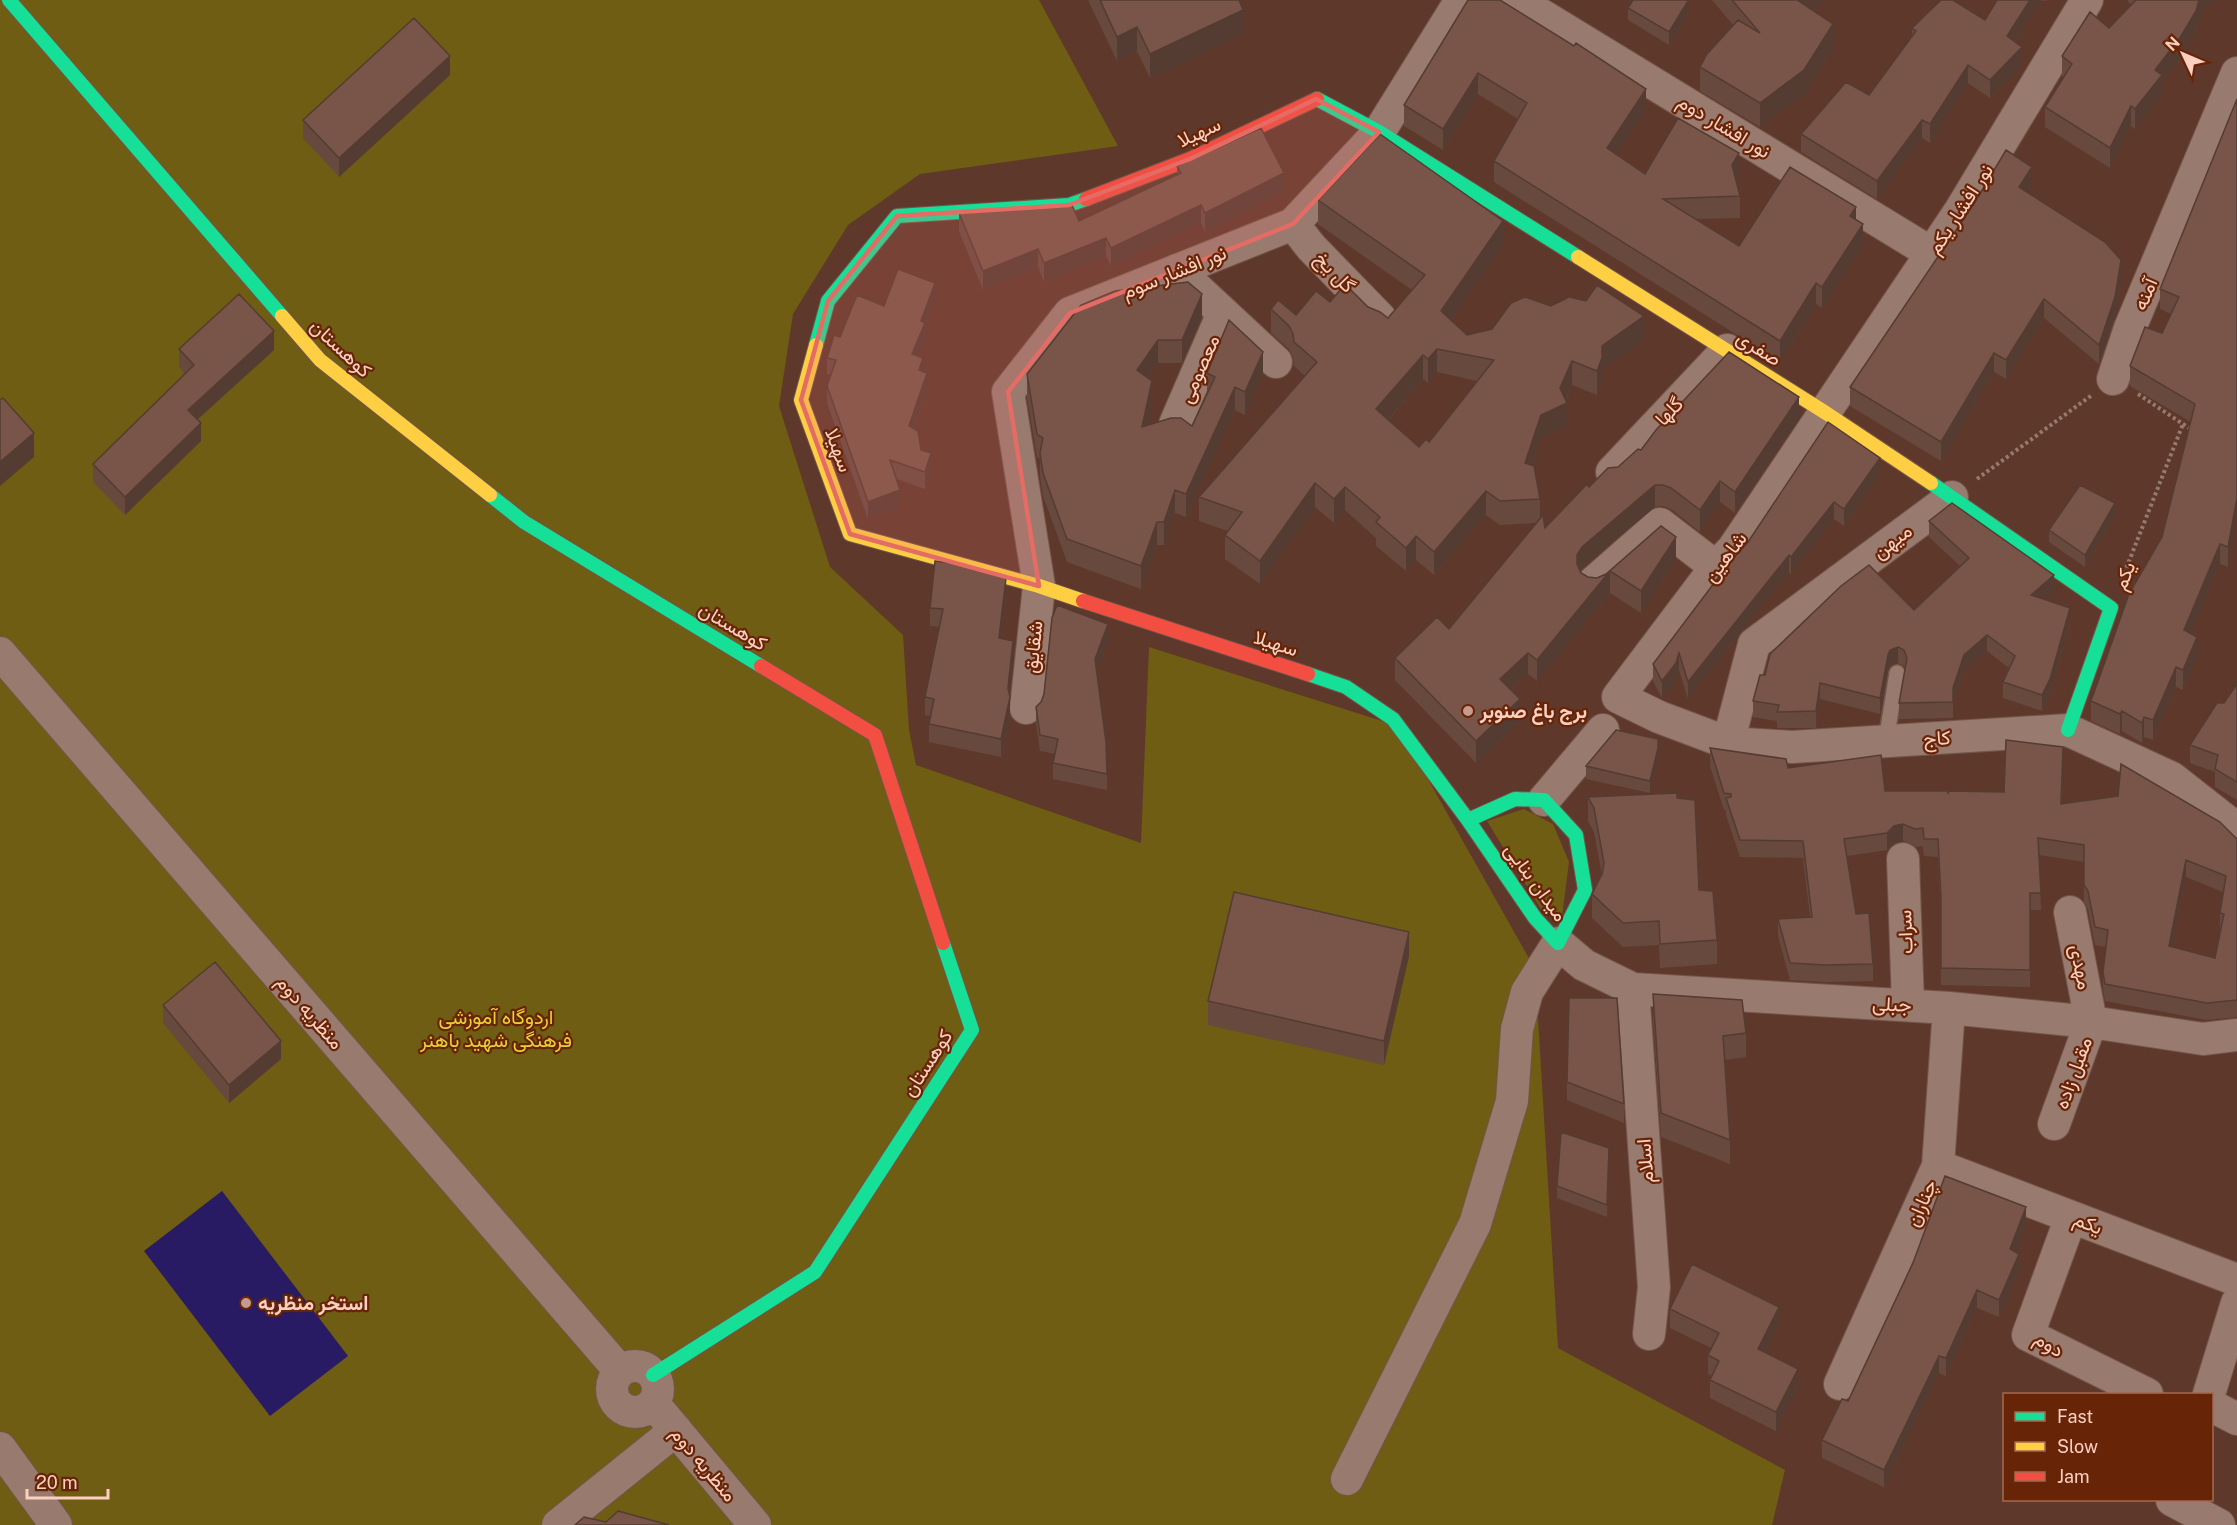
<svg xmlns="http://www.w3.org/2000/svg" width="2237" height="1525" viewBox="0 0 2237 1525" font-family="'Public Sans',Vazirmatn,sans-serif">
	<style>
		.green { fill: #6e5d12 }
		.water { fill: #281a63 }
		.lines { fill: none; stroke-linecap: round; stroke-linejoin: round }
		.lane-casing { stroke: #74554a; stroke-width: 18 }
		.street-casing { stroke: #74554a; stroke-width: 34 }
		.fast-casing { stroke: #74554a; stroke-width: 16 }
		.slow-casing { stroke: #74554a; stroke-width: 16 }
		.jam-casing { stroke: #74554a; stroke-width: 16 }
		.path { stroke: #957a70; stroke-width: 4; stroke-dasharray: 3 3; stroke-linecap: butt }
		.lane { stroke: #987a6e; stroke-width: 15 }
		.street { stroke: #987a6e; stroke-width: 32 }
		.fast { stroke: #16e098; stroke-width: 14 }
		.slow { stroke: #ffcf43; stroke-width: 14 }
		.jam { stroke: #f24e42; stroke-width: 14 }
		.wall { fill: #67493e; fill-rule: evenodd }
		.shaded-wall { fill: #543c32 }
		.building { fill: #785548; stroke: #543c32; stroke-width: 1.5; fill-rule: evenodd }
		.marked { fill: #e56b65; fill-opacity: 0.2; stroke: #e56b65; stroke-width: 4.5; stroke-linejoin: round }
		.poi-dot { fill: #c49b8c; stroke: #682407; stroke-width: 2 }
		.labels { text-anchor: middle; stroke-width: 4.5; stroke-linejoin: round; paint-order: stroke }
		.street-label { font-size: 20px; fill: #fbd0c1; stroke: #682407 }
		.poi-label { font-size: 20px; font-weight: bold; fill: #fbd0c1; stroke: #682407; text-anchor: start }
		.park-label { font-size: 20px; fill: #e8d138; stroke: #682407 }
	</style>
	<rect width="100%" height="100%" fill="#5e392b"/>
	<path class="green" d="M0,0H1039L1118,146L920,174L848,225L793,314L779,406L830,567L903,635L909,730L916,765L1141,843L1149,647L1398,726L1535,969L1558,1348L1785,1470L1772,1525H0Z
		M1524,809L1553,824L1569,862L1562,917L1544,914L1487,821Z"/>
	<path class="water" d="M222,1191L348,1356L270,1416L144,1251Z"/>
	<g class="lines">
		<g class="lane-casing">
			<path id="lane" d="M1886,741L1897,673"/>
		</g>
		<g class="street-casing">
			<path id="street" d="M1517,0L1931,253
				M2087,0L1960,211L1733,549L1716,567L1618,697L1659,717L1728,743L1792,747L2068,730L2172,778L2237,829
				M1293,224L1311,247L1380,318
				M1177,270L1276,362
				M2113,379L2130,328L2237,73
				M1175,424L1223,313
				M1612,472L1727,350
				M1594,582L1660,524L1716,567
				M0,653L620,1371
				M1026,708L1039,586L1008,392L1070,313L1293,224L1379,132L1461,0
				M1728,743L1754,644L1952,497
				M1544,800L1603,730
				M1903,859L1908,1005
				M1633,989L1654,1287L1649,1334
				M2054,1124L2091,1022L2070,912
				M1938,1166L2237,1280
				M2071,1217L2028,1335L2147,1394
				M612 1389a23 23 0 1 1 46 0a23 23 0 1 1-46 0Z
				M1840,1384L1938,1166L1949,1008
				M2209,1394L2237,1303
				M653,1403L755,1525
				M2212,1406L2237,1419
				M0,1448L56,1525
				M1347,1479L1475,1224L1512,1101L1517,1029L1527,992L1558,943L1584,965L1633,989L1949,1008L2091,1022L2203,1039L2237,1035
				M2172,1500L2219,1525
				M558,1525L676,1430"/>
		</g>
		<g class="fast-casing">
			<path id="fast" d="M9,0L282,316
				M1317,99L1379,132L1578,257
				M816,345L828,301L897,216L1069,205L1086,199
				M1931,483L2111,608L2068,730
				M490,495L524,522L761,666
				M1308,674L1346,687L1393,719L1468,820L1535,918L1558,943L1585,890L1576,835L1544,800L1515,799L1468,820
				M653,1375L815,1272L972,1030L943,943"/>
		</g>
		<g class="slow-casing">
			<path id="slow" d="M1578,257L1826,413L1931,483
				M282,316L320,360L490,495
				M816,345L801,400L850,534L1039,586L1083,601"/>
		</g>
		<g class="jam-casing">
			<path id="jam" d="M1086,199L1190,159L1317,99
				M1083,601L1308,674
				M761,666L875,735L943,943"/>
		</g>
		<path class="path" d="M2138,394L2192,430
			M1977,479L2092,395
			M2122,579L2183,424"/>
		<use href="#lane" class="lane"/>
		<use href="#street" class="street"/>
		<use href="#fast" class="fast"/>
		<use href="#slow" class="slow"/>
		<use href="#jam" class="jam"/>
	</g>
	<path class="wall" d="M1088,0H1239L1243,34L1150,78L1137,51L1117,61Z
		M1468,0L1646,110L1617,154L1645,174H1739L1736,180L1740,196V218L1695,219L1739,246L1856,220L1863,245L1822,308L1816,304L1780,362L1494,182V161L1518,119L1478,94L1443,150L1404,126V105Z
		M1712,0H1828L1812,11L1833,48L1804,94L1760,127L1700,91V67L1733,25Z
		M1997,0H2049L2041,1L2015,42L2022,65L1990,98L1968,83L1930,143L1922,138L1877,199L1801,152V134L1869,95L1912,37V28L1985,20Z
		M2127,0H2216L2203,8L2196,31L2181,56L2162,82V95L2135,129L2131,126L2110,168L2045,127V107L2064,77L2062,76V56L2109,28L2131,5Z
		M1628,8L1688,14L1669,45L1628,20Z
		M450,75L339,177L303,138V120Z
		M2237,99L2228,567L2220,564L2191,634L2197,657L2183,690L2176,687L2153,740L2144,737L2142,743L2122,731L2120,734L2091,721V701L2162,537L2191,422L2130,386V366L2162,333L2171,314L2160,309V289Z
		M1177,166L1284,191L1205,232L1201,223L1111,266L1106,256L1044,282L1038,267L983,290L959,231V213L1079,221L1177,175Z
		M2032,186L2028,192L2121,279L2115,316L2099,364L2044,318L2006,379L1994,372L1941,461L1850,406V387Z
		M1318,200L1503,245L1451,320L1467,335L1644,340L1602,369V382L1597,395L1572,385L1566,400L1567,427L1541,438L1532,465L1540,499V518L1545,528L1589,487L1641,450L1799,419L1735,513L1720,502L1700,532L1671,509L1663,506L1655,507L1582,568L1580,571L1581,573L1588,577L1597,578L1606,574L1661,526L1676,559L1641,613L1610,593L1537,681L1528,674L1511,690L1520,721L1476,763L1395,680V658L1449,629L1536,523L1500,525L1486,515L1434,575L1416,560L1406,571L1376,546V538L1345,510L1334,523L1315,507L1260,584L1225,559V535L1228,531L1199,521V497L1305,376L1294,366L1293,357L1289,349L1271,333V309L1296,315L1330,302L1368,307L1388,318L1412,290L1318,224ZM1437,372L1477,381L1429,442L1419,447L1388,420L1423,379L1428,383Z
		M935,300L925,327V340L918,357L927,390L914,429L921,450L931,470L925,489L897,479L900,507L868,519L827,403V386L831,375L827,374V358L840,337L884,306Z
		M1202,317L1182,363H1158L1148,378L1152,404L1147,425L1192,426L1207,395V373L1263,375L1245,415L1235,410L1186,517L1175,513L1164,545H1157L1141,589L1067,562L1043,496L1040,476V459L1037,457L1027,397V374Z
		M179,349L274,350L197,420L201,441L125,515L93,482V464L185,374L179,367Z
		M1880,475L1844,526L1834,519L1791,574L1789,572L1688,699L1679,670L1676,680L1662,698L1653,681V664L1730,562Z
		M2115,515L2085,567L2049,542V530Z
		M1929,521L2054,591L2044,599L2070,624L2050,695L2042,711L2003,698V682L2009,668L1987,651L1964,671L1953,704V718L1899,719V703L1905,669L1904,666L1898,663L1890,666L1888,671L1880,714L1820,699L1816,728H1777V721L1753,717V701L1765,675L1914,610L1960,566L1929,537Z
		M1006,596L1001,639L1013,660L1009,695L1010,716L1001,757L929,742V724L930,716L925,715V697L940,627L930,626V608Z
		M1108,640L1096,671L1107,774V790L1053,779V763L1055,754L1040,751L1036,723V707Z
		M2237,684V800L2215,787V772L2190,763V745L2224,703Z
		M1710,748L1788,768L1885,791L1948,794L2004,792L2063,764L2062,804L2237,839V1017L2207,1020L2105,1001L2103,989V972L2106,947L2095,945L2088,909L2084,902V862L2039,855L2041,910H2030V987L1941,985V915L1938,857L1924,856L1923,846L1915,847L1903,841L1894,843L1887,850L1847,856L1856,914L1873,964V981L1825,982L1790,980L1778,936V919L1810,917L1803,858L1740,857L1726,815V810H1724L1710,766ZM2186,877L2223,892L2220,913V930L2215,958L2172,947Z
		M1658,761L1650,793L1586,779V766Z
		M1588,797L1677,798L1699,890L1717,940V964L1660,968L1659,945L1623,947L1592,918V894L1602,875L1594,832L1588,821Z
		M1409,956L1384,1065L1208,1025V1001Z
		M1653,994L1746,1033V1057L1724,1060L1730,1140V1164L1661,1137L1653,1018Z
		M163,1005L281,1059L229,1103L163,1023Z
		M1567,1082L1624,1104V1123L1567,1100Z
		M1609,1160L1607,1217L1557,1198V1186Z
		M2026,1224L2015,1252L2019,1271L1999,1317L1977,1308L1946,1376L1939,1373L1884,1487L1822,1458V1440Z
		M1670,1309L1779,1325L1765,1353L1798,1387L1776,1431L1710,1398V1380L1712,1376L1708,1374V1355L1711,1348L1670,1328Z"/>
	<path class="shaded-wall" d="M1794,0H1828L1794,23Z
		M2030,0H2041V1L2007,54V36Z
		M2199,0H2216L2203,8L2196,31L2181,56L2162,82V95L2135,129V109L2155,70Z
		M1688,1V14L1669,45V32Z
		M1243,10V34L1150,78V54Z
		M1833,24V48L1804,94L1760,127V103Z
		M1137,27V51L1117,61V37Z
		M2022,47V65L1990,98V80Z
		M450,56V75L339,177V158Z
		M1968,65V83L1930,143V124Z
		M1478,73V94L1443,150V129Z
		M1646,89V110L1607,169V148Z
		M2131,106V126L2110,168V148Z
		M1922,120V138L1877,199V181Z
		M1739,153V174L1732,186V165Z
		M2032,167V186L2019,206V187Z
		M1284,173V191L1205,232V213Z
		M1201,205V223L1111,266V248Z
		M1856,207V228L1850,216Z
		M1503,221V245L1441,335V311Z
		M1863,224V245L1822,308V287Z
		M1106,238V256L1044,282V263Z
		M1038,249V267L983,290V271Z
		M2121,260V279L2115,316L2099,364V345Z
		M935,283V300L925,327V340L912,371V354L921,321Z
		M1816,283V304L1780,362V341Z
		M1202,294V317L1182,363V340Z
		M2044,299V318L2006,379V360Z
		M1644,316V340L1602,369V382L1597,395V371L1602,346Z
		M274,331V350L188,428V410Z
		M1158,340V363L1137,393V370Z
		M1437,349V372L1428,383V359Z
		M1263,352V375L1245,415V392Z
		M1994,353V372L1941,461V442Z
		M1423,355V379L1376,433V409Z
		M923,358V375L919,370Z
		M1572,361V385L1563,405L1567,403V427L1541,438L1525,486V463L1541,415L1560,388Z
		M927,373V390L909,443V426Z
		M1152,381V404L1142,450V427Z
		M1235,387V410L1186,517V494Z
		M1799,397V419L1735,513V492Z
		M201,423V441L125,515V497Z
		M34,433V457L0,486V462Z
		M931,453V470L925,489V472Z
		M1880,458V475L1844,526V509Z
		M1720,481V502L1700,532V510Z
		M1315,483V507L1260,584V561Z
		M1655,485V507L1582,568L1577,577V555L1582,547Z
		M1345,487V510L1334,523V499Z
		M900,490V507L868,519V502Z
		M1175,490V513L1164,545V522Z
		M1486,491V515L1434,575V552Z
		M2237,498V518L2228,567V547Z
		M1834,502V519L1791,574V557Z
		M2115,503V515L2085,567V555Z
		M1157,522V545L1141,589V566Z
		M1416,536V560L1406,571V548Z
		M1676,537V559L1641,613V591Z
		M2220,544V564L2184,651V630Z
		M1789,555V572L1688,699V682Z
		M1610,571V593L1537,681V660Z
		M2054,575V591L2031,611V595Z
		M1006,578V596L999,657V638Z
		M2070,608V624L2050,695L2042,711V695Z
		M1108,624V640L1095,675V659Z
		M1987,635V651L1964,671L1953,704V718V688L1964,655Z
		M2197,637V657L2183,690V670Z
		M1013,641V660L1008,705L1010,697V716L1001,757V739L1008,688Z
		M1898,647V663L1890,666L1888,671L1880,714V698L1888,655L1890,650Z
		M1528,653V674L1500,700V679Z
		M1679,653V670L1676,680L1662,698V681Z
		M2176,667V687L2153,740V720Z
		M1820,683V699L1816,728V711Z
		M1520,699V721L1476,763V741Z
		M2122,711V731L2120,734V714Z
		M2144,717V737L2142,743V723Z
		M2063,747V764L2061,821V804Z
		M1658,748V761L1650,793V781Z
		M1903,824V841L1894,843L1887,850V833L1894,826Z
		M2186,860V877L2169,963V946Z
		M1409,932V956L1384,1065V1041Z
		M281,1041V1059L229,1103V1085Z
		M2026,1207V1224L2010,1267V1249Z
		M2019,1254V1271L1999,1317V1300Z
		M1977,1290V1308L1946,1376V1358Z
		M1779,1307V1325L1758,1368V1349Z
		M1939,1356V1373L1884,1487V1470Z
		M1798,1369V1387L1776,1431V1412Z"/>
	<path class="building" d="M1100,0H1239L1243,10L1150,54L1137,27L1117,37Z
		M1468,0H1500L1574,46L1576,43L1646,89L1607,148L1645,174L1678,118L1739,153L1732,165L1740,196L1663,199L1739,246L1790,167L1856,207L1850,216L1863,224L1822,287L1816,283L1780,341L1494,161L1527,103L1478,73L1443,129L1404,105Z
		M1633,0H1686L1688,1L1669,32L1628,8Z
		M1732,0H1797L1833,24L1804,70L1760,103L1700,67L1707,54L1738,20L1760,33Z
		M1941,0H1953L1985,20L1997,0H2030L2007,36L2022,47L1990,80L1968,65L1930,124L1922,120L1877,181L1801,134L1846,82L1869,95L1916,31L1912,28Z
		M2136,0H2199L2196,11L2181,36L2155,70L2162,75L2135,109L2131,106L2110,148L2045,107L2072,64L2062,56L2090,12L2109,28Z
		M414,18L450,56L339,158L303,120Z
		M2237,99V498L2228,547L2220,544L2184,630L2197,637L2183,670L2176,667L2153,720L2144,717L2142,723L2122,711L2120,714L2091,701L2129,594L2162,537L2195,404L2130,366L2145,327L2162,333L2179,297L2160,289Z
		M1261,128L1284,173L1205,213L1201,205L1111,248L1106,238L1044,263L1038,249L983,271L959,213L1072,205L1079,221L1181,173L1177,166Z
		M1380,134L1503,221L1441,311L1467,335L1492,329L1511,303L1525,297L1551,306L1569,297L1586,301L1597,285L1644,316L1602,346V358L1597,371L1572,361L1560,388L1567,403L1541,415L1525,463L1534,466L1540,499L1500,501L1486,491L1434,552L1416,536L1406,548L1376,522L1380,517L1345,487L1334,499L1315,483L1260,561L1225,535L1242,512L1199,497L1317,362L1294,342L1293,334L1289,326L1271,309L1278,300L1296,315L1316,291L1330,302L1345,284L1368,307L1380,312L1388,318L1425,275L1318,200ZM1437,349L1494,360L1429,442L1426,439L1419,447L1376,409L1423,355L1428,359Z
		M2006,150L2032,167L2019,187L2105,242L2121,260L2115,297L2099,345L2044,299L2006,360L1994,353L1941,442L1850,387L1975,202Z
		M898,269L935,283L921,321L925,323L912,354L923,358L919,370L927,373L909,426L918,431L921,450L931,453L925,472L890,460L900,490L868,502L827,386L836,360L827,358L834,335L840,337L857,295L884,306Z
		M1188,282L1202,294L1182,340H1158L1137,370L1152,381L1142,427L1171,418H1181L1192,426L1215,377L1207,373L1229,320L1263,352L1245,392L1235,387L1186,494L1175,490L1164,522H1157L1141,566L1067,539L1043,473L1040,453L1043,438L1037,434L1027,374L1081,305L1115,291Z
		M239,294L274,331L188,410L201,423L125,497L93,464L194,365L179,349Z
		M1729,352L1799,397L1735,492L1720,481L1700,510L1671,488L1663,485H1655L1582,547L1577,555V564L1581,573L1588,577L1597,578L1606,574L1661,526L1676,537L1641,591L1610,571L1537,660L1528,653L1500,679L1520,699L1476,741L1395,658L1437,617L1449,629L1543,515L1545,528L1587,484L1589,487L1608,468L1618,467L1638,449L1641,450L1656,430Z
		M3,398L34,433L0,462V400Z
		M1828,422L1880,458L1844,509L1834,502L1791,557L1789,555L1688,682L1679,653L1676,663L1662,681L1653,664L1730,562L1748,542Z
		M2080,485L2115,503L2085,555L2049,530Z
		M1952,503L2054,575L2031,595L2070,608L2050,679L2042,695L2003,682L2015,656L1987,635L1964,655L1953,688V702L1899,703L1907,658L1904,650L1898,647L1890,650L1888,655L1880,698L1820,683L1816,711L1777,712L1779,705L1753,701L1760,675H1765L1770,654L1841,586L1869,565L1914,610L1969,558L1929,521Z
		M935,561L952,563L1006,578L999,638L1013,641L1008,688L1010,697L1001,739L929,724L934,699L925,697L943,609L930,608Z
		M1057,605L1108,624L1095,659L1106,742L1107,774L1053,763L1058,739L1040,735L1036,707L1041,702L1044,694L1052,618Z
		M2237,684V782L2215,769L2218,755L2190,745L2217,703H2224Z
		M1616,730L1658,739V748L1650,781L1586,766Z
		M2006,740L2063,747L2061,804L2118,796L2121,764L2220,822L2237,839V1000L2207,1003L2105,984L2103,972L2108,930L2095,927L2088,891L2084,885V845L2038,838L2041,893H2030V970L1941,968V898L1938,839H1924L1923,828L1915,829L1903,824L1894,826L1887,833L1844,839L1856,914L1869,913L1873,964L1825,965L1790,963L1778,919L1812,917L1803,841L1740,840L1726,798L1731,797V794L1724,793L1710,748L1786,759L1788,768L1881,755L1885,791H1948V794L1949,791L2004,792ZM2186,860L2226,876L2220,913L2224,914L2215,958L2169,946Z
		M1677,793V798L1695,800L1699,890L1713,891L1717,940L1660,944L1659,921L1623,923L1592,894L1602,874L1604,863L1594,808L1588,797Z
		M1234,892L1409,932L1384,1041L1208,1001Z
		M215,962L281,1041L229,1085L163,1005Z
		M1653,994L1742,1000L1746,1033L1723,1036L1730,1140L1661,1113Z
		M1569,998H1617L1624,1104L1567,1082Z
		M1561,1132L1609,1148L1607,1205L1557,1186Z
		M1945,1176L2026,1207L2010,1249L2019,1254L1999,1300L1977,1290L1946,1358L1939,1356L1884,1470L1822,1440L1842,1399L1848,1401L1913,1263Z
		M1692,1264L1779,1307L1758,1349L1798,1369L1776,1412L1710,1380L1719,1361L1708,1355L1719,1333L1670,1309Z
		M618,1511L669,1525H575L584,1517L606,1522Z"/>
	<path class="marked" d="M1316,99L1379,132L1293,224L1070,313L1008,392L1039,586L850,534L801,400L828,301L897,216L1069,205L1190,159Z"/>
	<g class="poi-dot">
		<circle cx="1468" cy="711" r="6"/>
		<circle cx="246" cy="1303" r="6"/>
	</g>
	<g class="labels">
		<g class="street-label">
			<text transform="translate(1724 126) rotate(31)" y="7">نور افشار دوم</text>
			<text transform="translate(1199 132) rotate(-25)" y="7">سهیلا</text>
			<text transform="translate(1960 209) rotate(-57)" y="7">نور افشار یکم</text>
			<text transform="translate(1174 272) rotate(-22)" y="7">نور افشار سوم</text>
			<text transform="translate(1335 272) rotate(46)" y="7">گل یخ</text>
			<text transform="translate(2145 294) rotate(-67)" y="7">آمنه</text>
			<text transform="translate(341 348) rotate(43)" y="7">کوهستان</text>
			<text transform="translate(1759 348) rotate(32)" y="7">صفری</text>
			<text transform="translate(1199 369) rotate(-66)" y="7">معصومی</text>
			<text transform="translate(1669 411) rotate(-47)" y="7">گلها</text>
			<text transform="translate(839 450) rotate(70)" y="7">سهیلا</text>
			<text transform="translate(1892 541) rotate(-37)" y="7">میهن</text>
			<text transform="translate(1725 557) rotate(-53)" y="7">شاهین</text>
			<text transform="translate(2124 576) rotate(-69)" y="7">یکم</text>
			<text transform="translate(733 626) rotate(31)" y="7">کوهستان</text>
			<text transform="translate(1276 643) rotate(18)" y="7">سهیلا</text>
			<text transform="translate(1033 647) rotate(-84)" y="7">شقایق</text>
			<text transform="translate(1937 738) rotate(-4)" y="7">کاج</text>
			<text transform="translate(1536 882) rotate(54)" y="7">میدان بنایی</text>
			<text transform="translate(1905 932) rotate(-92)" y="7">سراب</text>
			<text transform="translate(2081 967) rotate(79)" y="7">مهدی</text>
			<text transform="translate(1892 1004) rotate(3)" y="7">جبلی</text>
			<text transform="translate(310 1012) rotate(49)" y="7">منظریه دوم</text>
			<text transform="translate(927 1063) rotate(-57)" y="7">کوهستان</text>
			<text transform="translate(2073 1073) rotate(-70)" y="7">مقبل زاده</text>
			<text transform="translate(1645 1161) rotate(-94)" y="7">اسلام</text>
			<text transform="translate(1921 1203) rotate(-66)" y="7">چناران</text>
			<text transform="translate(2088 1223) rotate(21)" y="7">یکم</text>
			<text transform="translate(2049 1344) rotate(31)" y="7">دوم</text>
			<text transform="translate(704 1464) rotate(50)" y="7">منظریه دوم</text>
		</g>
		<g class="poi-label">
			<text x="1480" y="718">برج باغ صنوبر</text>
			<text x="258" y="1310">استخر منظریه</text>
		</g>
		<g class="park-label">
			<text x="496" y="1024">اردوگاه آموزشی<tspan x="496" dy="23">فرهنگی شهید باهنر</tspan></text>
		</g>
	</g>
	<rect x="2003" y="1393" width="210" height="108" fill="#682407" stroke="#a36951" stroke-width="1.5"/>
	<rect x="2015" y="1412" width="30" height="9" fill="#16e098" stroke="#a36951" stroke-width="1.5"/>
	<text x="2057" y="1423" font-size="18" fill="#fbd0c1">Fast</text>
	<rect x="2015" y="1442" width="30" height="9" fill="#ffcf43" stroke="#a36951" stroke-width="1.5"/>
	<text x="2057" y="1453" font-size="18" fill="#fbd0c1">Slow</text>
	<rect x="2015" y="1472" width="30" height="9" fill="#f24e42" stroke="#a36951" stroke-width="1.5"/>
	<text x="2057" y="1483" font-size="18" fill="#fbd0c1">Jam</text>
	<g transform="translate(2183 54) rotate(314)" stroke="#682407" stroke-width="4.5" paint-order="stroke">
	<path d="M0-4.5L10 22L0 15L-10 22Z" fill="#fbd0c1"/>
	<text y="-9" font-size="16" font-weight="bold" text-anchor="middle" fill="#fbd0c1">N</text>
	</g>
	<path d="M27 1489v9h81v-9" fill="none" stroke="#fbd0c1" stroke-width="3"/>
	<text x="36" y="1489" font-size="18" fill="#fbd0c1" stroke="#682407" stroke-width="4.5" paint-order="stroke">20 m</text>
</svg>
